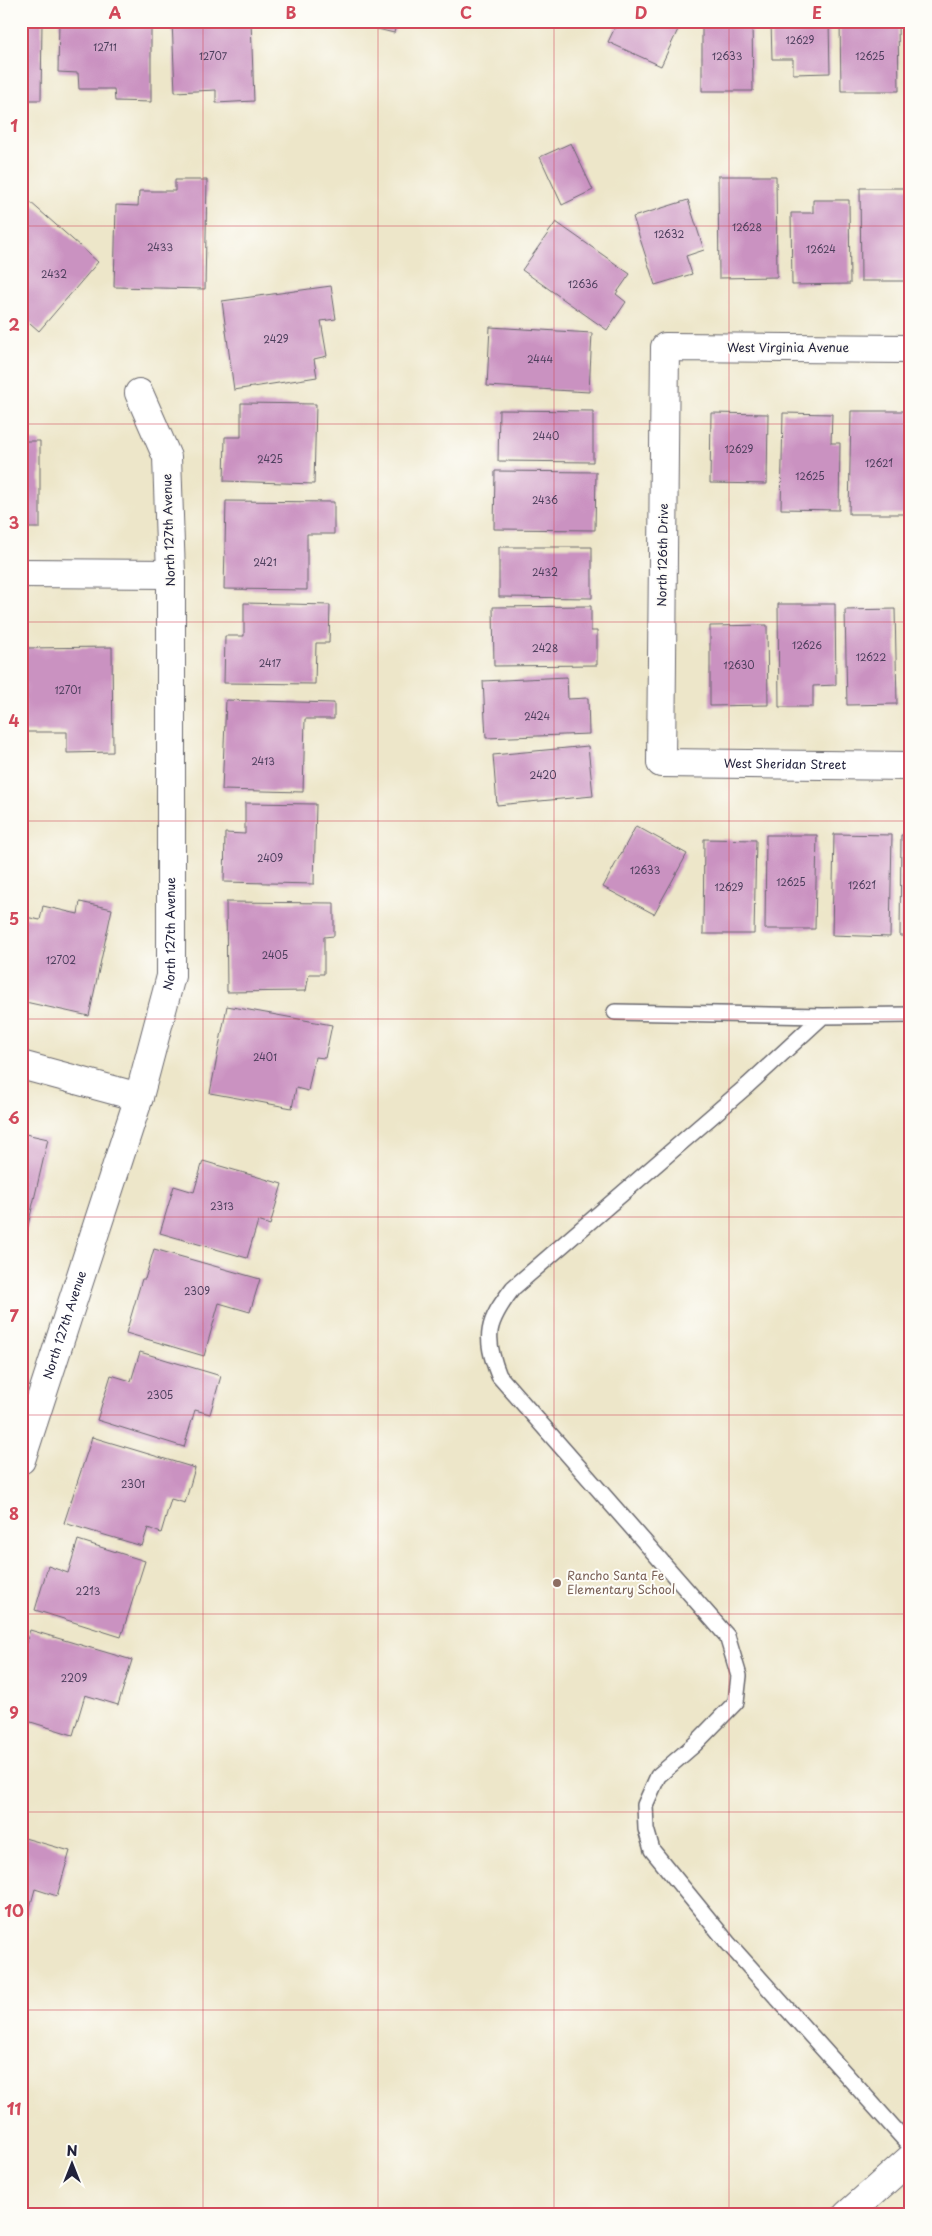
<svg xmlns="http://www.w3.org/2000/svg" width="932" height="2236" viewBox="0 0 932 2236" font-family="'Playpen Sans',sans-serif">
	<style>
		.building { fill: #ca92c1 }
		.lines { fill: none; stroke-linecap: round; stroke-linejoin: round }
		.lane-casing { stroke: #69676d; stroke-width: 18 }
		.street-casing { stroke: #69676d; stroke-width: 30 }
		.secondary-casing { stroke: #69676d; stroke-width: 30 }
		.lane { stroke: #fff; stroke-width: 15 }
		.street { stroke: #fff; stroke-width: 28 }
		.secondary { stroke: #fff; stroke-width: 28 }
		.grid { fill: none; stroke: #d1495b; stroke-width: 1; stroke-opacity: 0.55 }
		.education-dot { fill: #8d6e63; stroke: #fdfcf7; stroke-width: 2 }
		.labels { text-anchor: middle; stroke-width: 4; stroke-linejoin: round; paint-order: stroke }
		.number-label { font-size: 10px; fill: #4c3e5c }
		.street-label { font-size: 12px; fill: #22223b; stroke: #fdfcf7 }
		.education-label { font-size: 12px; fill: #785e54; stroke: #fdfcf7; text-anchor: start }
		.neatline { fill: none; stroke: #d1495b; stroke-width: 2 }
		.grid-label { font-size: 16px; text-anchor: middle; font-weight: bold; fill: #d1495b }
	</style>
	<rect width="100%" height="100%" fill="#fdfcf7"/>
	<filter id="ink" filterUnits="userSpaceOnUse"><feTurbulence type="fractalNoise" baseFrequency=".02" numOctaves="2"/><feDisplacementMap in="SourceGraphic" scale="10" xChannelSelector="R" yChannelSelector="G"/><feConvolveMatrix kernelMatrix="1 2 1 2 8 2 1 2 1" color-interpolation-filters="sRGB"/></filter>
	<filter id="wash" filterUnits="userSpaceOnUse"><feTurbulence type="fractalNoise" baseFrequency=".0096" numOctaves="4" result="noise"/><feDisplacementMap in="SourceGraphic" scale="20" xChannelSelector="R" yChannelSelector="G"/><feGaussianBlur stdDeviation="1.12" result="paint"/><feColorMatrix in="noise" values="0 0 0 0 0 0 0 0 0 0 0 0 0 0 0 0 0 1.4 0 .05"/><feComposite in="paint" operator="in"/></filter>
	<g filter="url(#wash)">
		<rect width="100%" height="100%" fill="#ede6c9"/>
		<g id="blocks">
			<path class="building" d="M21,21H42L41,100H21Z
				M59,21H151V102L115,101L114,89H79L78,73L58,72Z
				M172,21H251L254,101L216,103V90L175,92Z
				M345,21H397L394,33Z
				M618,21H682L661,66L608,42Z
				M702,21H752L753,91H702Z
				M771,21H829L830,73L793,74V59H772Z
				M840,21H898L899,91H841Z
				M571,143L593,190L562,205L540,157Z
				M718,176H776L777,277L719,278Z
				M175,180H207L205,289L114,287L116,205L138,206L139,191H175Z
				M860,188H910L911,281H861Z
				M21,194L98,262L39,331L21,315Z
				M688,200L704,250L686,256L692,274L655,285L633,217Z
				M813,200H849L850,284L792,285L791,213H813Z
				M556,222L630,274L616,294L626,302L607,330L522,270Z
				M331,286L336,319L321,321L327,356L314,359L317,377L234,390L222,301Z
				M490,327L592,333L589,392L487,386Z
				M241,403L316,404L314,484L224,481L225,437H241Z
				M499,410L593,411V462L498,461Z
				M851,411H910L908,514H849Z
				M711,413L768,414L767,484L710,483Z
				M783,413L832,414L831,443H840L839,510L781,509Z
				M21,441H40V528H21Z
				M495,471L596,472L595,530L494,529Z
				M226,501L334,502V534H307V590L224,589Z
				M499,547H592V598L499,597Z
				M244,603L330,605L329,643H316L315,684L224,683L225,636H244Z
				M778,604H835L836,685L813,686V707H779Z
				M591,606V631H597V665L494,666L493,607Z
				M895,609L897,704L847,705L845,610Z
				M767,625L768,705L710,706V626Z
				M112,647L113,752L67,753V732H25L24,648Z
				M567,677L568,699L588,698L589,734L486,738L483,681Z
				M226,700L334,703V719H305L303,792L222,790Z
				M588,746L593,796L497,805L493,755Z
				M245,803L316,804L314,884L224,882L225,833L245,834Z
				M636,826L687,854L654,914L603,887Z
				M834,834L892,835L890,937L832,935Z
				M766,835H817L815,929H765Z
				M901,835H911V936H900Z
				M704,839L756,840L754,934H703Z
				M80,902L112,909L89,1016L21,1001V916L40,920L43,906L78,914Z
				M226,902L334,903V936L324,937V974H309L306,991L227,992Z
				M227,1006L332,1025L325,1058L315,1057L308,1091L296,1088L292,1108L210,1093Z
				M21,1133L48,1139L23,1247L21,1246Z
				M203,1161L282,1184L270,1225L258,1221L247,1258L160,1233L174,1186L194,1192Z
				M154,1249L260,1279L250,1312L219,1303L204,1356L126,1333L142,1279H145Z
				M140,1352L221,1376L210,1414L195,1410L184,1447L97,1420L111,1375L131,1381Z
				M92,1437L195,1468L185,1503L171,1499L161,1533L148,1528L142,1546L64,1523Z
				M78,1540L145,1561L121,1637L35,1610L48,1566L68,1573Z
				M30,1630L132,1660L118,1705L85,1695L73,1735L21,1719V1659Z
				M21,1837L70,1851L57,1896L35,1889L25,1926L21,1925Z"/>
		</g>
	</g>
	<g filter="url(#ink)">
		<use href="#blocks" fill-opacity="0" stroke="#69676d" stroke-width="1"/>
		<g class="lines">
			<g class="lane-casing">
				<path id="lane" d="M615,1012L823,1016L911,1015
					M823,1016L748,1085L513,1288C487,1322 483,1336 499,1376L727,1636L739,1676L736,1702L694,1745L658,1776L645,1805L646,1829L652,1850L728,1943L911,2147"/>
			</g>
			<g class="street-casing">
				<g id="street">
					<path id="s1" d="M911,349L665,347L661,763L911,766"/>
					<path d="M21,573L171,574"/>
					<path d="M21,1065L139,1097"/>
					<path id="s2" d="M21,1460L139,1097L171,976V574L167,457L139,393"/>
				</g>
			</g>
			<g class="secondary-casing">
				<path id="secondary" d="M847,2215L911,2158"/>
			</g>
			<use href="#lane" class="lane"/>
			<use href="#street" class="street"/>
			<use href="#secondary" class="secondary"/>
		</g>
	</g>
	<path class="grid" d="M203,21V2215M378,21V2215M554,21V2215M729,21V2215M21,226H911M21,424H911M21,622H911M21,821H911M21,1019H911M21,1217H911M21,1415H911M21,1614H911M21,1812H911M21,2010H911"/>
	<circle class="education-dot" cx="557" cy="1583" r="5"/>
	<g class="labels">
		<g class="number-label">
			<text x="800" y="44">12629</text>
			<text x="105" y="51">12711</text>
			<text x="213" y="60">12707</text>
			<text x="727" y="60">12633</text>
			<text x="870" y="60">12625</text>
			<text x="747" y="231">12628</text>
			<text x="669" y="238">12632</text>
			<text x="160" y="251">2433</text>
			<text x="821" y="253">12624</text>
			<text x="54" y="278">2432</text>
			<text x="583" y="288">12636</text>
			<text x="276" y="343">2429</text>
			<text x="540" y="363">2444</text>
			<text x="546" y="440">2440</text>
			<text x="739" y="453">12629</text>
			<text x="270" y="463">2425</text>
			<text x="879" y="467">12621</text>
			<text x="810" y="480">12625</text>
			<text x="545" y="504">2436</text>
			<text x="265" y="566">2421</text>
			<text x="545" y="576">2432</text>
			<text x="807" y="649">12626</text>
			<text x="545" y="652">2428</text>
			<text x="871" y="661">12622</text>
			<text x="270" y="667">2417</text>
			<text x="739" y="669">12630</text>
			<text x="68" y="694">12701</text>
			<text x="537" y="720">2424</text>
			<text x="263" y="765">2413</text>
			<text x="543" y="779">2420</text>
			<text x="270" y="862">2409</text>
			<text x="645" y="874">12633</text>
			<text x="791" y="886">12625</text>
			<text x="862" y="889">12621</text>
			<text x="729" y="891">12629</text>
			<text x="275" y="959">2405</text>
			<text x="61" y="964">12702</text>
			<text x="265" y="1061">2401</text>
			<text x="222" y="1210">2313</text>
			<text x="197" y="1295">2309</text>
			<text x="160" y="1399">2305</text>
			<text x="133" y="1488">2301</text>
			<text x="88" y="1595">2213</text>
			<text x="74" y="1682">2209</text>
		</g>
		<g class="street-label">
			<text x="788" y="352">West Virginia Avenue</text>
			<text transform="translate(169 530) rotate(-92)" y="4">North 127th Avenue</text>
			<text transform="translate(663 555) rotate(-89)" y="4">North 126th Drive</text>
			<text dy="4" stroke="none"><textPath href="#s1" startOffset="786">West Sheridan Street</textPath></text>
			<text dy="4" stroke="none"><textPath href="#s2" startOffset="549">North 127th Avenue</textPath></text>
			<text dy="4" stroke="none"><textPath href="#s2" startOffset="142">North 127th Avenue</textPath></text>
		</g>
		<g class="education-label">
			<text x="567" y="1580">Rancho Santa Fe<tspan x="567" dy="14">Elementary School</tspan></text>
		</g>
	</g>
	<rect width="932" height="2236" fill="none" stroke="#fdfcf7" stroke-width="55"/>
	<g transform="translate(72 2164)" stroke="#fdfcf7" stroke-width="4" paint-order="stroke">
	<path d="M0-4L9 19L0 12L-9 19Z" fill="#22223b"/>
	<text y="-8" font-size="14" font-weight="bold" text-anchor="middle" fill="#22223b">N</text>
	</g>
	<rect x="28" y="28" width="876" height="2180" class="neatline"/>
	<g class="grid-label">
		<text x="115" y="19">A</text>
		<text x="291" y="19">B</text>
		<text x="466" y="19">C</text>
		<text x="641" y="19">D</text>
		<text x="817" y="19">E</text>
		<text x="14" y="132">1</text>
		<text x="14" y="331">2</text>
		<text x="14" y="529">3</text>
		<text x="14" y="727">4</text>
		<text x="14" y="925">5</text>
		<text x="14" y="1124">6</text>
		<text x="14" y="1322">7</text>
		<text x="14" y="1520">8</text>
		<text x="14" y="1719">9</text>
		<text x="14" y="1917">10</text>
		<text x="14" y="2115">11</text>
	</g>
</svg>
